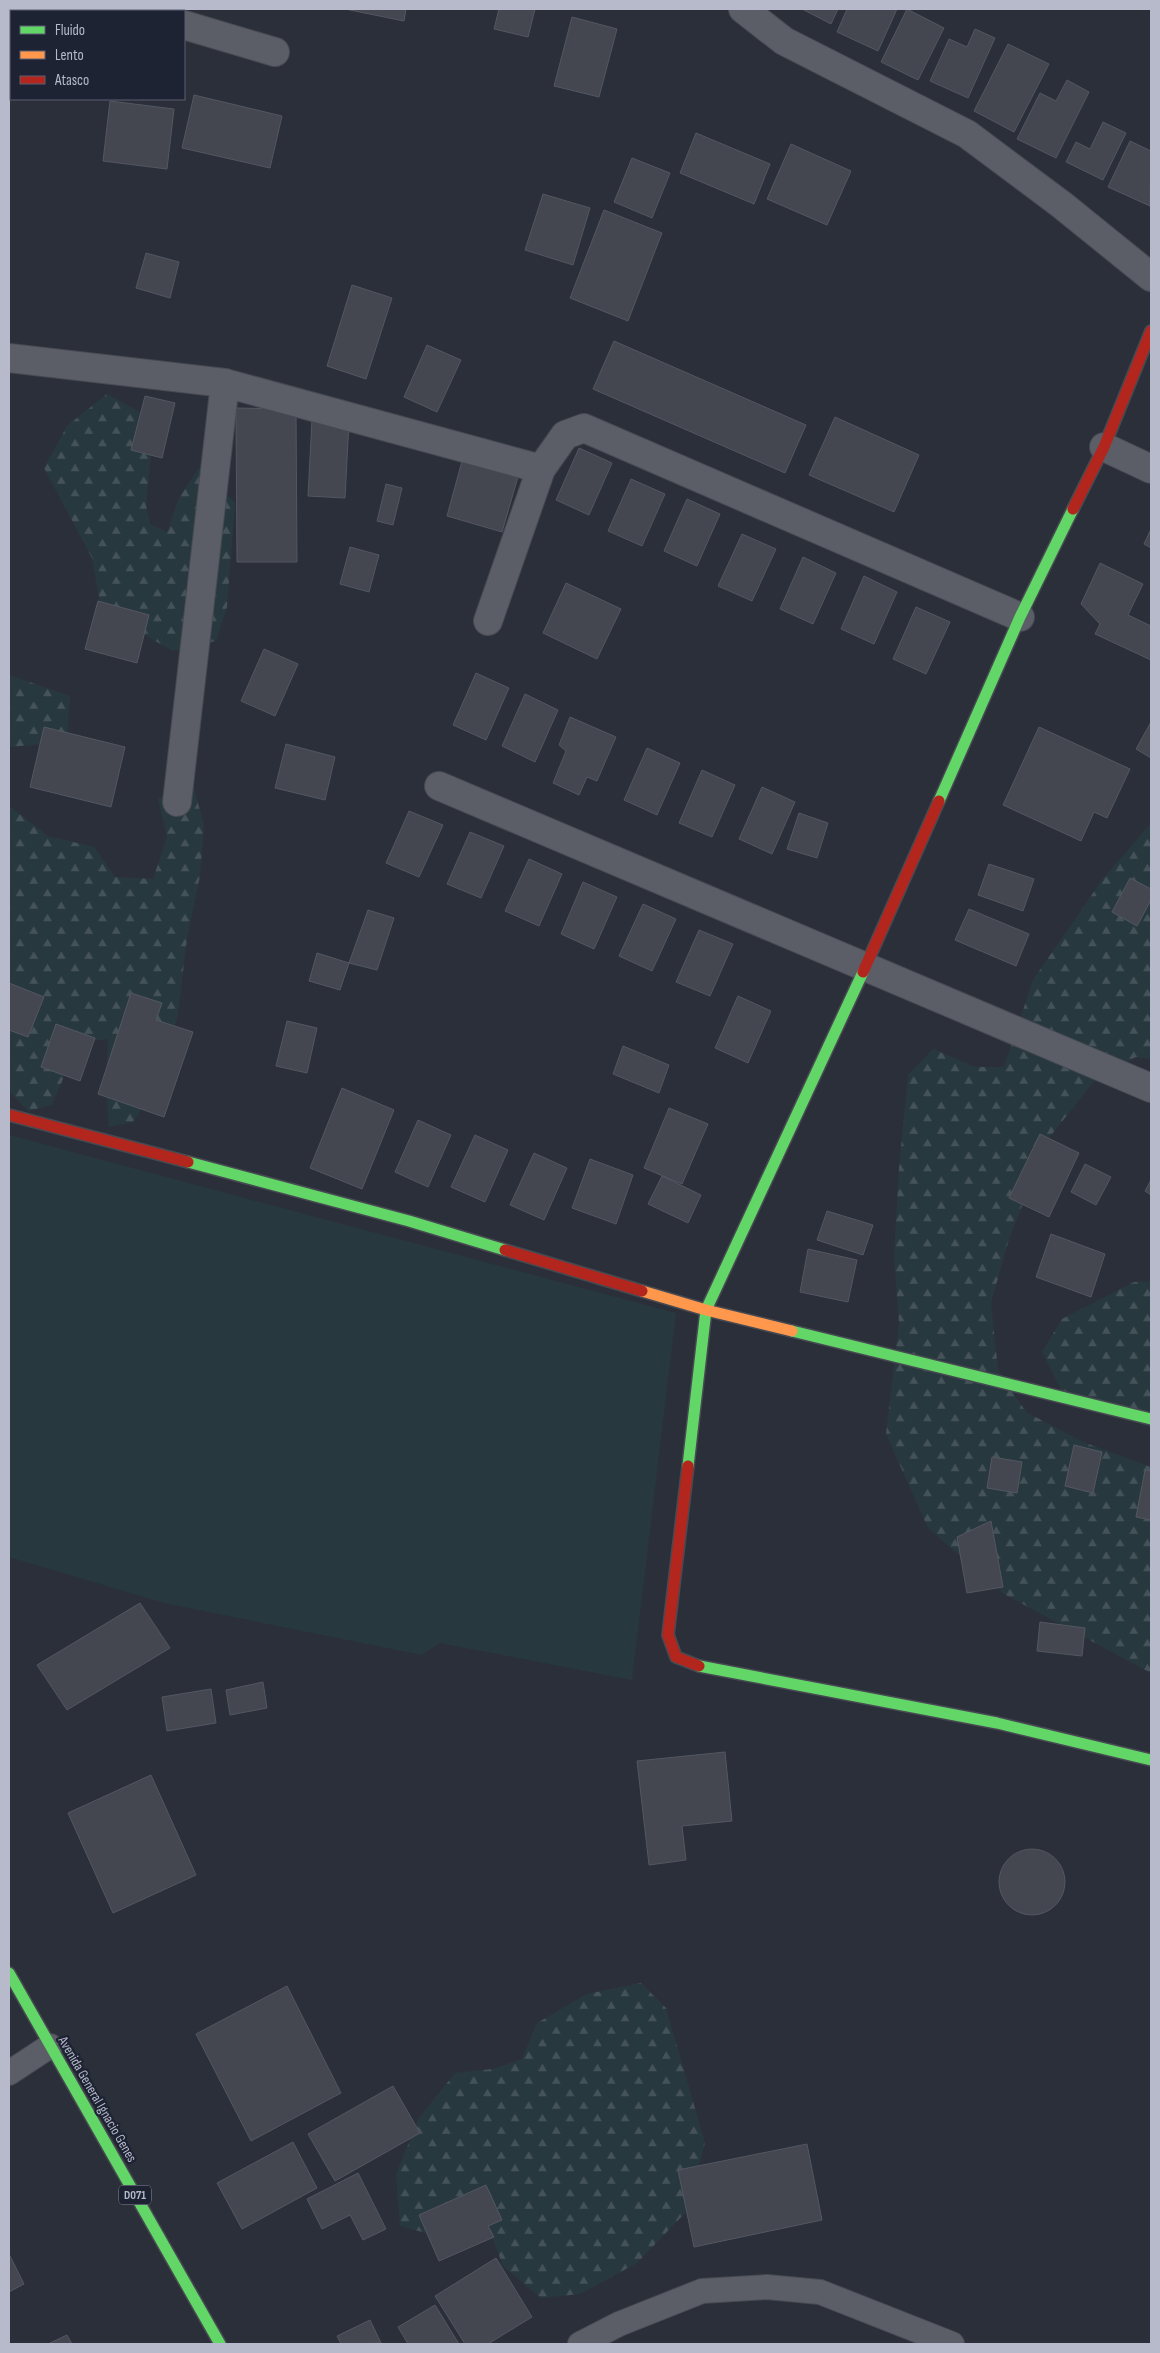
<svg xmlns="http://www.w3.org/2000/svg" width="1160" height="2353" viewBox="0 0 1160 2353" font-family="'Sofia Sans Condensed',sans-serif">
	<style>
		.green { fill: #28383f }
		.forest { fill: url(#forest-firs) }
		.building { fill: #444750; stroke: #535761 }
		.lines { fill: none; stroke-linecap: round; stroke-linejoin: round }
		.lane-casing { stroke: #474a52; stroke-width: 26 }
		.street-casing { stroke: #474a52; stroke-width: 30 }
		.fast-casing { stroke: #474a52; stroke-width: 14 }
		.slow-casing { stroke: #474a52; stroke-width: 14 }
		.jam-casing { stroke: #474a52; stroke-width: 14 }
		.lane { stroke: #5b5e67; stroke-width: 24 }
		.street { stroke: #5b5e67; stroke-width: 28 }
		.fast { stroke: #63d668; stroke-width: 11 }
		.slow { stroke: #ff974d; stroke-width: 11 }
		.jam { stroke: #b3261e; stroke-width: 11 }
		.labels { text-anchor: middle; stroke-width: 4.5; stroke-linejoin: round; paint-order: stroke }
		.shield { fill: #1e2334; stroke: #888d9d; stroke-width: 1 }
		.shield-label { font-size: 12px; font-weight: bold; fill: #b6baca }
		.street-label { font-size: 14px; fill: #b6baca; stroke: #1e2334 }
	</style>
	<defs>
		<pattern id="forest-firs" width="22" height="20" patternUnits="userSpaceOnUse" patternTransform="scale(1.25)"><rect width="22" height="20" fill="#28383f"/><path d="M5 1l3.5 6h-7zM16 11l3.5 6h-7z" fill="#455359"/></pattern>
	</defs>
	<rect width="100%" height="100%" fill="#2b2f39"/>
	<path class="green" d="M9,1135L676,1313L632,1680L440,1643L422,1655L164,1603L9,1557Z"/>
	<path class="forest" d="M107,394L141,413L152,444L146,505L150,524L167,532L179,498L201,465L235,503L227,607L216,641L173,651L141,633L100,603L92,558L44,468L67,426Z
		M9,675L70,696L67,742L9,747Z
		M193,784L204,826L200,876L187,938L178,1014L160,1080L133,1122L109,1127L106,1092L108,1039L79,1041L52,1105L28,1111L9,1091V806L48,836L94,847L115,877L153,879L167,837L158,799Z
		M1151,823V1059L1136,1057L1098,1076L1049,1138L1009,1239L991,1303L998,1370L1026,1412L1083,1442L1151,1467V1673L1004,1594L928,1528L886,1434L899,1323L894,1257L899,1168L908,1075L933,1049L975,1067H1004L1033,980L1102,880Z
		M1151,1281V1428L1061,1390L1042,1352L1062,1319L1134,1282Z
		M641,1983L666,2008L705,2143L686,2212L637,2263L580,2294L541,2298L503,2266L482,2209L466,2218L426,2233L400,2226L396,2174L419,2118L455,2073L493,2069L522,2059L537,2023L587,1994Z"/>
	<path class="building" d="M345,9H406L404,21Z
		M499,9H535L528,37L494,29Z
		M802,9H838L831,24Z
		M847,9H897L878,51L837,32Z
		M907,9L944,28L918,80L881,62Z
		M572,17L617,29L599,97L554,86Z
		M975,29L995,38L968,98L930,81L949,39L967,47Z
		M1008,44L1049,64L1014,132L974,111Z
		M1067,80L1089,92L1056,158L1017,139L1040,93L1056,101Z
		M194,95L282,116L270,168L182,148Z
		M110,101L174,109L167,169L103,161Z
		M1103,122L1126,133L1103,180L1066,162L1076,142L1090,149Z
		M696,133L770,164L754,204L680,173Z
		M1130,141L1151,151L1150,206L1108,187Z
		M791,144L851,171L827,225L767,199Z
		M632,158L670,173L652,218L614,202Z
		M543,194L590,208L573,265L525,250Z
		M604,210L662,233L628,321L570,298Z
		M146,253L179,262L170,298L136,288Z
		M352,285L392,298L366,379L327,366Z
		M614,341L806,425L785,473L593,389Z
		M427,345L461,360L437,412L404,397Z
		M145,396L175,403L162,458L131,450Z
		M236,408L296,409L297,562H237Z
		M835,417L919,455L894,512L809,475Z
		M312,420L349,421L345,498L308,496Z
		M579,448L612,463L589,515L556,500Z
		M462,461L518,477L502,532L447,516Z
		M631,479L665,494L642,546L608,531Z
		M386,484L402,488L393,525L377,521Z
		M687,499L720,514L697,566L664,551Z
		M1151,529V548L1144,544Z
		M742,534L776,549L752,601L718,586Z
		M350,547L379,555L369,592L340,584Z
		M803,557L836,573L813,624L780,609Z
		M1100,563L1143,584L1128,615L1151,626V660L1095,634L1100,624L1081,604Z
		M864,576L897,592L874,644L841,629Z
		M566,583L621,609L597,659L543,633Z
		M98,601L149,615L137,663L85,649Z
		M916,607L950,622L926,674L893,659Z
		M264,649L298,664L275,716L241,701Z
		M476,673L509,688L486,740L453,725Z
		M525,694L558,710L535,762L502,746Z
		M570,717L616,737L597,781L587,777L579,795L553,783L566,751L559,745Z
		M1151,722V758L1136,749Z
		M44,727L125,747L111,807L30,787Z
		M1039,727L1130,769L1107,818L1094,812L1081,841L1003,805Z
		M286,744L335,757L325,800L275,788Z
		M647,748L680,763L657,815L624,800Z
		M702,770L735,785L712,837L679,823Z
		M762,787L795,802L772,854L739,839Z
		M409,811L443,825L419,877L386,863Z
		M799,813L828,823L817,858L787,849Z
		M470,832L504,846L481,898L447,884Z
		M529,859L562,874L539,926L505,911Z
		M989,864L1034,879L1023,911L978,895Z
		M1130,878L1151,889V900L1137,926L1112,912Z
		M583,882L617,897L594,949L561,934Z
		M643,904L676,919L652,971L619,956Z
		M969,909L1029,934L1016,966L955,940Z
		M368,910L394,918L377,970L349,963Z
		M699,930L733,944L710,996L676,982Z
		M317,953L349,963L340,990L309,981Z
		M9,983L44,997L28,1037L9,1030Z
		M131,993L162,1003L156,1020L193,1032L164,1117L98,1094Z
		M738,996L771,1011L748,1063L715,1048Z
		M287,1021L317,1028L307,1073L276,1066Z
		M56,1024L95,1038L80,1081L41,1067Z
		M623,1046L669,1065L659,1093L613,1074Z
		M342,1088L394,1110L362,1189L310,1168Z
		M669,1108L708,1124L682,1184L644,1168Z
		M418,1120L451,1135L428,1187L395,1172Z
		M1040,1134L1079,1153L1049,1217L1009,1198Z
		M475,1135L508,1150L485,1202L451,1187Z
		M534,1153L567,1168L544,1220L510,1205Z
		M590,1159L633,1175L616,1224L572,1208Z
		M1085,1164L1111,1177L1096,1205L1071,1192Z
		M662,1176L701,1195L688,1223L648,1204Z
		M1151,1180V1195L1145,1191Z
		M827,1211L873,1225L863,1255L817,1240Z
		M1051,1234L1105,1254L1091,1297L1036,1277Z
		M808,1249L857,1260L848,1302L800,1292Z
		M1074,1445L1102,1452L1093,1493L1065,1486Z
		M992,1457L1022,1462L1017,1493L987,1488Z
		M1145,1470L1151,1471V1520L1136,1517Z
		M991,1521L1003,1587L967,1593L957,1537Z
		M140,1603L170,1648L67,1710L37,1665Z
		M1040,1622L1085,1628L1082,1656L1037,1651Z
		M263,1682L267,1708L230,1715L226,1690Z
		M211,1689L216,1723L167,1731L162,1697Z
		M725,1752L732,1821L682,1826L686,1860L649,1865L637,1761Z
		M151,1775L196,1875L113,1913L68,1813Z
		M999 1882a33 33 0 1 1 66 0a33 33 0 1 1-66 0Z
		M287,1986L341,2093L251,2141L196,2034Z
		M393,2086L420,2133L335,2181L308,2134Z
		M293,2142L317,2188L242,2229L217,2183Z
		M807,2144L822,2220L694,2247L678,2170Z
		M358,2173L386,2229L363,2240L350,2215L322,2229L307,2199Z
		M486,2185L502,2220L488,2226L494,2237L439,2261L419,2215Z
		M9,2254L24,2284L9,2292Z
		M496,2258L532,2317L488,2344H465L435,2296Z
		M435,2305L459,2344H408L398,2327Z
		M370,2320L381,2343L341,2344L337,2336Z
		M67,2335L72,2344H48Z"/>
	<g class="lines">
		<g class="lane-casing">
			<path id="lane" d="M9,2073L50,2046
				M580,2344L619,2324L702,2291L767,2287L820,2292L952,2344"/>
		</g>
		<g class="street-casing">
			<path id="street" d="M128,9L137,11
				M743,9L784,41L967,134L1062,205L1151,277
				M184,25L275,52
				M9,358L225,383L541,469
				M1104,447L1151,469
				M488,621L541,469L565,435L584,428L1020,617
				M439,786L1151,1088
				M177,802L225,383"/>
		</g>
		<g class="fast-casing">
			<path id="fast" d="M939,801L1020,617L1073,509
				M188,1162L409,1221L505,1250
				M792,1331L1151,1419
				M688,1466L706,1310L863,972
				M699,1666L997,1723L1151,1760
				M9,1973L220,2344"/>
		</g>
		<g class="slow-casing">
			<path id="slow" d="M642,1291L706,1310L792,1331"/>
		</g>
		<g class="jam-casing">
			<path id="jam" d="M1073,509L1104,447L1151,331
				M863,972L939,801
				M9,1115L188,1162
				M505,1250L642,1291
				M688,1466L668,1635L676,1657L699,1666"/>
		</g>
		<use href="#lane" class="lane"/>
		<use href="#street" class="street"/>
		<use href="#fast" class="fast"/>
		<use href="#slow" class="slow"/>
		<use href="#jam" class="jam"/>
	</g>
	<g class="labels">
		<rect class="shield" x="119" y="2185.5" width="32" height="19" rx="4"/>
		<g class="shield-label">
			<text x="135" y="2199">D071</text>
		</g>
		<g class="street-label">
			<text transform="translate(98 2099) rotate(60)" y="5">Avenida General Ignacio Genes</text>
		</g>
	</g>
	<rect width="1160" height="2353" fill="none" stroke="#b6baca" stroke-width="20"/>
	<rect x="10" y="10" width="175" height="90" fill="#1e2334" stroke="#5b5f70"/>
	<rect x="20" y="26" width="25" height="8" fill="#63d668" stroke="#5b5f70"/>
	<text x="55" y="35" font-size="15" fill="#b6baca">Fluido</text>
	<rect x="20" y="51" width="25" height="8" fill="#ff974d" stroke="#5b5f70"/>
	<text x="55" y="60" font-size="15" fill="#b6baca">Lento</text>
	<rect x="20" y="76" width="25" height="8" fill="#b3261e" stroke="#5b5f70"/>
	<text x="55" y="85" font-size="15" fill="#b6baca">Atasco</text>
</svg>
